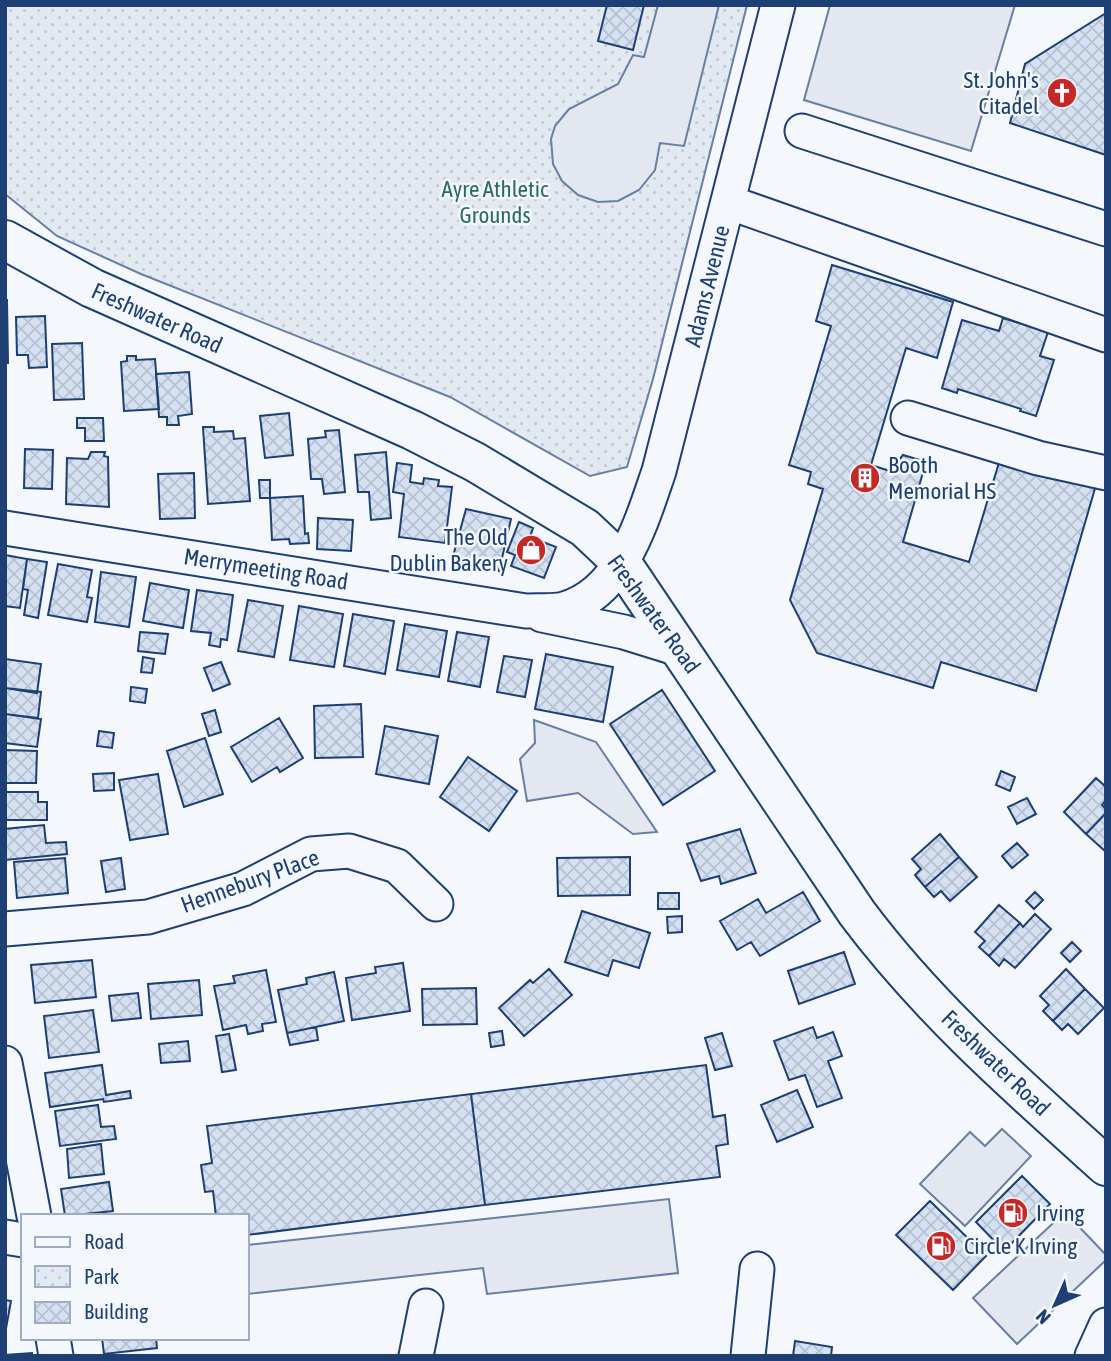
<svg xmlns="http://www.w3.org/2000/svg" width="1111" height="1361" viewBox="0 0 1111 1361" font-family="'Asap Condensed',sans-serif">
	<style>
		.park { fill: url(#park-dots); stroke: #687fa3; stroke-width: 2 }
		.parking { fill: #e3e8f0; stroke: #687fa3; stroke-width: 2 }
		.building { fill: url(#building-cross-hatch); stroke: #1d3f73; stroke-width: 2 }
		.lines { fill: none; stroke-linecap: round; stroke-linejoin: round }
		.minor-casing { stroke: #1d3f73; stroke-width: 37 }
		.major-casing { stroke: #1d3f73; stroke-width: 42 }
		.minor { stroke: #f4f7fb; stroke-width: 33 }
		.major { stroke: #f4f7fb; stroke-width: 38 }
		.labels { text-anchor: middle; stroke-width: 5; stroke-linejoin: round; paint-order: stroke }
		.poi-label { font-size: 23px; fill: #1d3f73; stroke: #f4f7fb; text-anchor: start }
		.park-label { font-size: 23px; fill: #2c6c60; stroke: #f4f7fb }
		.street-label { font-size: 23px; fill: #1d3f73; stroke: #f4f7fb }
	</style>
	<defs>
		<pattern id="park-dots" width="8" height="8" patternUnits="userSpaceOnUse" patternTransform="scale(1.75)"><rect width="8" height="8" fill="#e3e9f0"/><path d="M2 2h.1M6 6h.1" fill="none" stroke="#c2c9d1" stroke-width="1.8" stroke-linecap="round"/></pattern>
		<pattern id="building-cross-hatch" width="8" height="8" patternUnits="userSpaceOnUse" patternTransform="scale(1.75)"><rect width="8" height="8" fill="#d5e0f0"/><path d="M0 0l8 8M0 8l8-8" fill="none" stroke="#b6c1d1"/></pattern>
	</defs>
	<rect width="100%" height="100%" fill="#f4f7fb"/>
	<path class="park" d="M5,5H747L653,379L627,467L590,476L450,397L141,274L57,236L5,194Z"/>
	<path class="parking" d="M658,5H719L684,146L660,143L655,170L639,190L618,201L598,202L578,195L562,181L553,164L551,139L555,126L569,109L618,84L633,55L644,57Z
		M830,5H1015L971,151L804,100Z
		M534,720L596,742L657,832L633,834L578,793L527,801L520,759L535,743Z
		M1002,1129L1031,1156L965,1226L920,1184L970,1132L985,1146Z
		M669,1199L678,1273L487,1294L483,1268L247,1294V1245Z
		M1065,1212L1106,1255V1260L1017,1344L973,1298Z"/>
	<path class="building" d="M607,5H644L633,50L598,41Z
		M1106,13V155L1010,123L1025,64Z
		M832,265L953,302L937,358L906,348L871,465L890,471L903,455L926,462L903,542L969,562L1001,456L1096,485L1036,691L941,662L933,688L817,653L790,600L823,489L808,484L811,472L789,465L831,326L816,321Z
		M5,300H7L8,363H5Z
		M45,316L47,367L29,368L28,355H17L16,317Z
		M1003,318L1048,332L1040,356L1054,360L1036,416L1020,411L1021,409L958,389L957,393L942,388L962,320L999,331Z
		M82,343L84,399L54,400L52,344Z
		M127,356H136V360L155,359L159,409L124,411L121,362L127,361Z
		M189,372L192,414L178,416L179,425H167V417H159L156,374Z
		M289,413L293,455L265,458L260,416Z
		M77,418H103L104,441H85V428H77Z
		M203,427H214V432L233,431L234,439L245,438L250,501L208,504Z
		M339,430L345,492L324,494L322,479H311L308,439L326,437L325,431Z
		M25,449L53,450L52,489L24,488Z
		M91,452H105L104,456L108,457L109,507L66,504L67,458L88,459Z
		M386,452L391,518L371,520L369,492H358L355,455Z
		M397,463L412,465L410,482L423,484L424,478L439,480L438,486L452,487L445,543L399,537L404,494L393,492Z
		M194,473L195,518L160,519L158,474Z
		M259,480H270V498H260Z
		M303,496L305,534L308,533L309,543L290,544L289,539L272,540L270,498Z
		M466,509L511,519L499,571L452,560Z
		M318,518L353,520L351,551L317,549Z
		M519,522L533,528L530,537L556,547L544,578L511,566L515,555L507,552Z
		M5,555L27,559L20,608L5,606Z
		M27,559L47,562L38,618L24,615L28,590L23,589Z
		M58,564L92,570L87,597L92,598L87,622L48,615Z
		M101,572L136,577L129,627L95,622Z
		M150,583L189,590L183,628L143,621Z
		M197,590L233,595L227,640L221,639L220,647L209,645L211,633L191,631Z
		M248,600L283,606L274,657L238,651Z
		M299,606L343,614L334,667L290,660Z
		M353,614L394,621L385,674L344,666Z
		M405,624L447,631L439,677L397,670Z
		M140,632L168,634L165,654L138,651Z
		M457,632L489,637L480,687L448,681Z
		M546,654L613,667L603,722L535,709Z
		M504,656L532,660L525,697L497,692Z
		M143,657L154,659L152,673L141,672Z
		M5,659L41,664L37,693L5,688Z
		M221,662L230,684L213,691L204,668Z
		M131,687L147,689L145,703L130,701Z
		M5,688L41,692L38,718L5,714Z
		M662,690L715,771L663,805L610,724Z
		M361,704L363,757L315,758L314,706Z
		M215,710L221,732L209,736L202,714Z
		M5,714L41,719L37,747L5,743Z
		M279,718L303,758L280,772L277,767L252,782L231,747Z
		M385,726L438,736L429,784L376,774Z
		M99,731L114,733L112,748L97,746Z
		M205,738L223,794L184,807L167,751Z
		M5,750L37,751L36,783H5Z
		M468,757L517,791L489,831L440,797Z
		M1001,771L1015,777L1010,791L996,785Z
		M114,773V790L94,791L93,774Z
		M158,774L168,834L130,840L119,780Z
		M1096,778L1106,787V800L1102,805L1106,809V813L1086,834L1064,812Z
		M5,792H38V802H47V820H5Z
		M1027,798L1036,814L1017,824L1008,807Z
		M1106,813V852L1086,834Z
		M44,825L46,843L66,842L67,854L5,860V829Z
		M740,829L756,873L721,884L719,876L701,881L687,844Z
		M940,834L959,857L925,887L915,875L921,869L912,859Z
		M1017,843L1028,855L1012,868L1002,856Z
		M630,857V895L558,896L557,858Z
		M959,857L977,877L950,901L941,891L934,897L925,887Z
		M65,858L68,893L17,898L14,862Z
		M121,858L125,889L106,892L101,861Z
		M803,892L820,921L760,956L751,942L737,950L720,921L758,899L766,913Z
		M1035,892L1043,900L1034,909L1026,901Z
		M658,893H679V909H658Z
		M999,905L1020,923L989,956L979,947L985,941L975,932Z
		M582,911L650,933L639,968L613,960L608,976L565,962Z
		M1035,914L1051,929L1015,968L1004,959L999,966L989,956L1020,923L1023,927Z
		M682,916V932L668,933L667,917Z
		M1072,942L1081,951L1070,962L1061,953Z
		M844,952L855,984L799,1004L788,971Z
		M92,960L96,997L35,1003L31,965Z
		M403,963L410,1011L352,1020L346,978L376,973L375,967Z
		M549,969L572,995L524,1036L499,1008L530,980L533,983Z
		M1066,969L1085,989L1053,1021L1043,1011L1049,1005L1040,996Z
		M266,970L276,1022L262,1024L263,1031L248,1034L246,1025L223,1030L214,986L235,983L233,976Z
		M334,972L344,1021L287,1033L278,990L307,984L306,978Z
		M199,980L202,1015L151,1019L148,984Z
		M476,988L477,1024L423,1025L422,989Z
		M1085,989L1104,1008L1078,1034L1068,1024L1062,1030L1053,1021Z
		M138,993L141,1018L112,1021L109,996Z
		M93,1010L99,1052L49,1058L44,1016Z
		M316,1027L318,1040L290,1045L287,1033Z
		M813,1027L817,1038L833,1032L842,1056L828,1061L842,1098L817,1107L805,1075L789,1080L774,1041Z
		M502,1031L504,1045L491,1047L489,1033Z
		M722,1033L732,1066L715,1070L705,1038Z
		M229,1034L236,1070L222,1072L216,1036Z
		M188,1041L190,1061L161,1063L159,1044Z
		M102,1065L106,1095L130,1091L131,1098L104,1102L103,1099L50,1107L45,1073Z
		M706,1065L713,1117L725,1115L728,1144L716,1146L720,1177L485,1205L471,1094Z
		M797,1090L813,1127L777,1142L761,1105Z
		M471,1094L485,1205L247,1235V1216H216L213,1191L205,1192L201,1165L212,1163L207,1126Z
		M98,1105L101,1127L114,1126L116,1139L60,1146L55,1111Z
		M101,1144L104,1174L69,1178L67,1149Z
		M1022,1176L1050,1204L1004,1251L976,1222Z
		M109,1182L113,1211L65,1216L61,1189Z
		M930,1201L986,1256L953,1290L896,1235Z
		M5,1300L11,1301L5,1334Z
		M102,1338H156L157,1348L104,1354Z
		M795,1341L832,1347L831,1356H793Z
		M32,1353V1356H5V1355Z"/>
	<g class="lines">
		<g class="minor-casing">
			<path id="minor" d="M802,131L1106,229
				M728,202L1106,335
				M908,418L1038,458L1106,473
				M5,528L526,611C538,610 553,612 564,609C622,593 642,520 659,471L778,5
				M542,615L624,632L682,650
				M5,929L148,917L243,889L311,854L349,851L397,866L436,904
				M5,1063L34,1216
				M5,1237L23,1240
				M53,1338L56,1356
				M416,1356L426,1306
				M748,1356L757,1269
				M1092,1356L1106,1325"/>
		</g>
		<g class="major-casing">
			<path id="major" d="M5,240L92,288L412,430L475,462L585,528L621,562L857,913C928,1008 1017,1086 1106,1166"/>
		</g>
		<use href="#minor" class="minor"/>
		<use href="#major" class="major"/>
	</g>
	<defs>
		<g id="church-disc" transform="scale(1.575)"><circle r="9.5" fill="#c62828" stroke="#f4f7fb"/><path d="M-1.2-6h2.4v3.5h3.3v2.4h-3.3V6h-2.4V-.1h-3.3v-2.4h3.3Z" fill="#fff"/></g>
		<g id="building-disc" transform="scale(1.575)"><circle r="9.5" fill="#c62828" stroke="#f4f7fb"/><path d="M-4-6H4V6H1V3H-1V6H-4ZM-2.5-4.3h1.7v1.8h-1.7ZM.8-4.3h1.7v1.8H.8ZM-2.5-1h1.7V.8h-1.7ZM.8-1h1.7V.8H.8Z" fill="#fff"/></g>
		<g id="shop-disc" transform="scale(1.575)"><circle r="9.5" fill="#c62828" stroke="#f4f7fb"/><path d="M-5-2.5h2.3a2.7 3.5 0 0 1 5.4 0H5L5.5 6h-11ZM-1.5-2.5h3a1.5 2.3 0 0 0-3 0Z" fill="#fff"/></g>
		<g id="fuel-disc" transform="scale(1.575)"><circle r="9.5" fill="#c62828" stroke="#f4f7fb"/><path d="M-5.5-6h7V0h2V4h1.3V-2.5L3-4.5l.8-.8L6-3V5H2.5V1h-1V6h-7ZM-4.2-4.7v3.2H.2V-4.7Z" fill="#fff"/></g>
	</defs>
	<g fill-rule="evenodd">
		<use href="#church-disc" x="1062" y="93"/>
		<use href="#building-disc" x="865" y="478"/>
		<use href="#shop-disc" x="531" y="550"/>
		<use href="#fuel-disc" x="1013" y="1213"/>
		<use href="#fuel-disc" x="941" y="1246"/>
	</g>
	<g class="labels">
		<g class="poi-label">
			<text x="1039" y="88" text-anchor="end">St. John's<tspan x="1039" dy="26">Citadel</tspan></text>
			<text x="888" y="473">Booth<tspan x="888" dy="26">Memorial HS</tspan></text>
			<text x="508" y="545" text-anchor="end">The Old<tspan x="508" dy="26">Dublin Bakery</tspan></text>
			<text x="1036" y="1221">Irving</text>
			<text x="964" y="1254">Circle K Irving</text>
		</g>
		<g class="park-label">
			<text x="495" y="197">Ayre Athletic<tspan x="495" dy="26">Grounds</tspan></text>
		</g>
		<g class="street-label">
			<text transform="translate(707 286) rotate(-76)" y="8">Adams Avenue</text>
			<text transform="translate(157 318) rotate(24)" y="8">Freshwater Road</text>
			<text transform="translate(266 569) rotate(9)" y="8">Merrymeeting Road</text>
			<text transform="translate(654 614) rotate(54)" y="8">Freshwater Road</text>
			<text transform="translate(250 881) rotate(-20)" y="8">Hennebury Place</text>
			<text transform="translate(996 1063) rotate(44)" y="8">Freshwater Road</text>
		</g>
	</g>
	<rect width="1111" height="1361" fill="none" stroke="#1d3f73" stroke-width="14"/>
	<rect x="21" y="1214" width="228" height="126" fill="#f4f7fb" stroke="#9eadc5" stroke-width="2"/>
	<rect x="35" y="1237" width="35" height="10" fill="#f4f7fb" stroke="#9eadc5" stroke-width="2"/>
	<text x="84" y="1249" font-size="21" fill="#1d3f73">Road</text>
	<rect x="35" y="1266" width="35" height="21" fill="url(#park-dots)" stroke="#9eadc5" stroke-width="2"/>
	<text x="84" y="1284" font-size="21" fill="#1d3f73">Park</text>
	<rect x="35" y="1302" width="35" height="21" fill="url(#building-cross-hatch)" stroke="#9eadc5" stroke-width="2"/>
	<text x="84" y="1319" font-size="21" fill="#1d3f73">Building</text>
	<g transform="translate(1055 1305) rotate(225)" stroke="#f4f7fb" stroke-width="5" paint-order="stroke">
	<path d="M0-5L12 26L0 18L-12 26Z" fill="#1d3f73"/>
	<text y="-10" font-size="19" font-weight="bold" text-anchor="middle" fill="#1d3f73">N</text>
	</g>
</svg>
